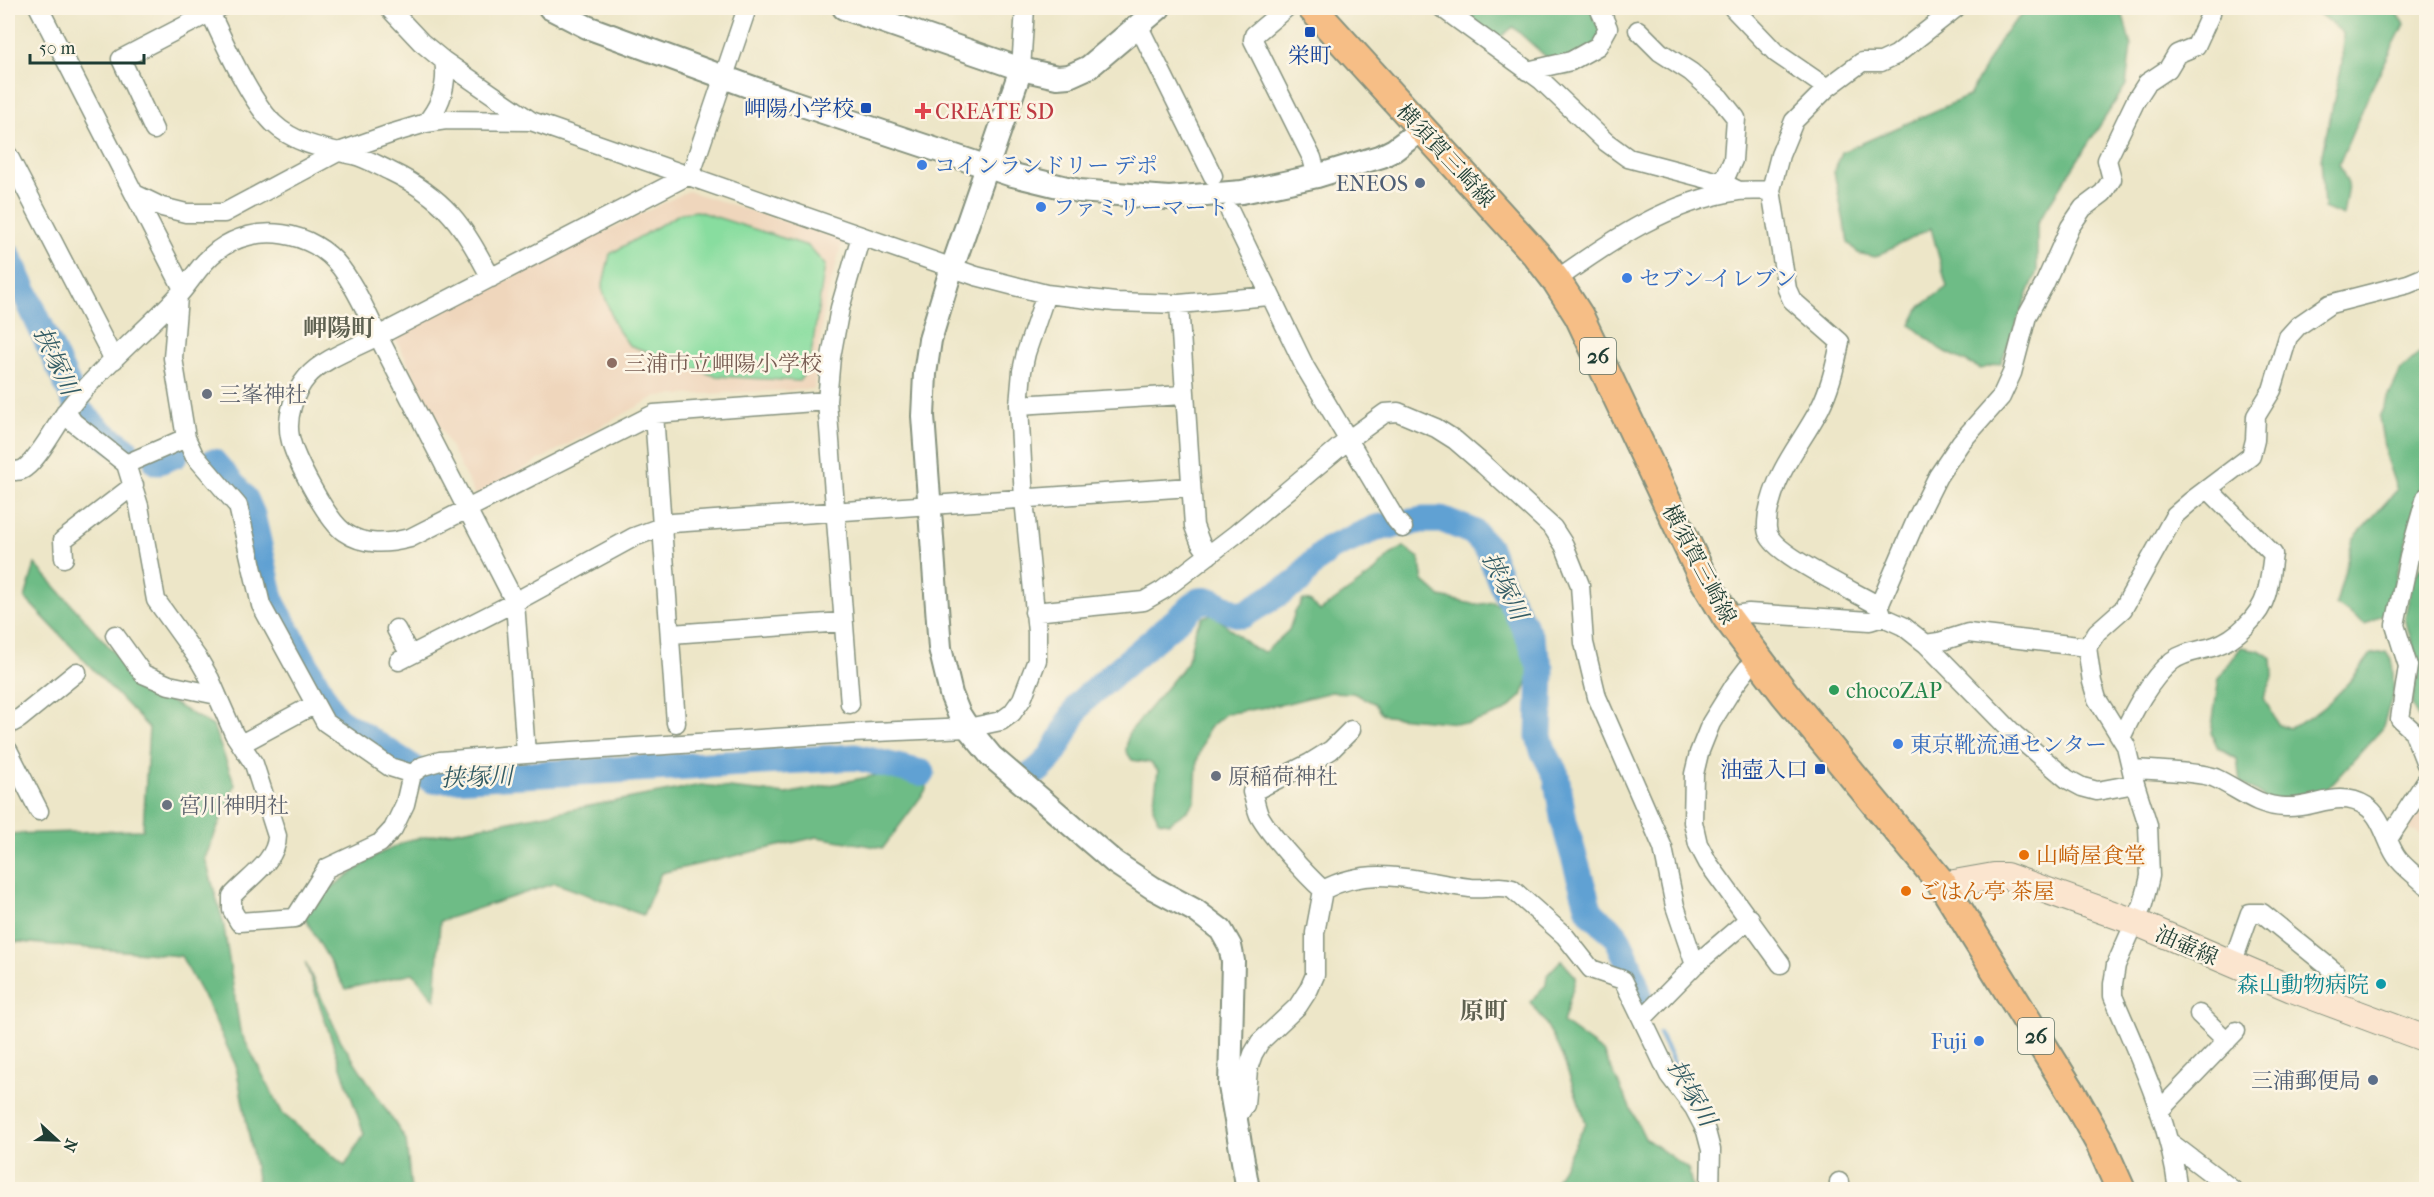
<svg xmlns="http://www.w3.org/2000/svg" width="2434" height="1197" viewBox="0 0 2434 1197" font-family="'IM FELL French Canon','Noto Serif JP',serif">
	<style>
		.built { fill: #efd6bc }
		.green { fill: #88dd9f; stroke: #548d6a; stroke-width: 1.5 }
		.forest { fill: #6ebc86; stroke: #467c5d; stroke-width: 1.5 }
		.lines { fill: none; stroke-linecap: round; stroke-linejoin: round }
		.stream { stroke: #60a1d3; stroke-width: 4.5 }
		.river { stroke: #60a1d3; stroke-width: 27 }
		.minor-casing { stroke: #86927e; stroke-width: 21 }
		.tertiary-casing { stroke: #86927e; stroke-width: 26 }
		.secondary-casing { stroke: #86927e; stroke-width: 28 }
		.primary-casing { stroke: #86927e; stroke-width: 32 }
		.minor { stroke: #fff; stroke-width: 18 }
		.tertiary { stroke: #fff; stroke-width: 22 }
		.secondary { stroke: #fbe5cf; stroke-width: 26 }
		.primary { stroke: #f6be86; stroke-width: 28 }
		.transit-dot { fill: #1a4fb4; stroke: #fcf5e5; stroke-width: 2 }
		.health-dot { fill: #e0444e; stroke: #fcf5e5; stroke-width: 2 }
		.shop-dot { fill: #3f7fe0; stroke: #fcf5e5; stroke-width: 2 }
		.service-dot { fill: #5c6f8a; stroke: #fcf5e5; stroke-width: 2 }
		.education-dot { fill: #8d6e63; stroke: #fcf5e5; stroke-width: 2 }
		.worship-dot { fill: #6b7280; stroke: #fcf5e5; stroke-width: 2 }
		.leisure-dot { fill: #2e9e5b; stroke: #fcf5e5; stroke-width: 2 }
		.food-dot { fill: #e8710a; stroke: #fcf5e5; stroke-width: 2 }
		.culture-dot { fill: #0f9aa8; stroke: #fcf5e5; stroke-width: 2 }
		.labels { text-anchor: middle; stroke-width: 5; stroke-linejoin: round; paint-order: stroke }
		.shield { fill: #fcf5e5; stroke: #617469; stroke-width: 1.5 }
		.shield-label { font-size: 21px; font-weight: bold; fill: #1f3d34 }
		.transit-label { font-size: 22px; fill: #164399; stroke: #fcf5e5; text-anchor: end }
		.health-label { font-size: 22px; fill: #be3a42; stroke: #fcf5e5; text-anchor: start }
		.street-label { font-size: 22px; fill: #1f3d34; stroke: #fcf5e5 }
		.shop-label { font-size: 22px; fill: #366cbe; stroke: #fcf5e5; text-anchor: start }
		.service-label { font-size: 22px; fill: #4e5e75; stroke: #fcf5e5; text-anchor: end }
		.education-label { font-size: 22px; fill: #785e54; stroke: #fcf5e5; text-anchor: start }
		.worship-label { font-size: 22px; fill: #5b616d; stroke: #fcf5e5; text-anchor: start }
		.leisure-label { font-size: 22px; fill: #27864d; stroke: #fcf5e5; text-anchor: start }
		.food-label { font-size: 22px; fill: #c56008; stroke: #fcf5e5; text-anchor: start }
		.culture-label { font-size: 22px; fill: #0d838f; stroke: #fcf5e5; text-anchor: end }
		.neighbourhood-label { font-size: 24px; font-weight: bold; fill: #5f6252; stroke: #fcf5e5 }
		.water-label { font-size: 24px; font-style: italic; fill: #325b64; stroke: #fcf5e5 }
	</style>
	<rect width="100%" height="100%" fill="#fcf5e5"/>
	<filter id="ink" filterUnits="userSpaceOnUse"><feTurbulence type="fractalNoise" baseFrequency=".0167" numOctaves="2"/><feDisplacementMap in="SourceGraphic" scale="12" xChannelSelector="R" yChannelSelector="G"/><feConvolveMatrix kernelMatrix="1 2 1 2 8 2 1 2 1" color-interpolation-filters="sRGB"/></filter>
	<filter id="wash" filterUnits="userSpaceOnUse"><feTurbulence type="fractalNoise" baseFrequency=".008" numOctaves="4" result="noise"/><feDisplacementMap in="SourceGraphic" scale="24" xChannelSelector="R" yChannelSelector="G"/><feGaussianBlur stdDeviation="1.35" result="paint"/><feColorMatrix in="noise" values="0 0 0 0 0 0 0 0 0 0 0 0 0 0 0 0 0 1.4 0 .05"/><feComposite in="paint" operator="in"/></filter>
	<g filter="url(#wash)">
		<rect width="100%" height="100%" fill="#ede6c8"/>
		<path class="built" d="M688,191L843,240L824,307L814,389L657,396L475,495L394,336Z
			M2426,799V842L2418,833L2407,829Z"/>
		<path class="green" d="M697,211L808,246L825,265L809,368L799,381L715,376L629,345L615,326L602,288L610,254L681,213Z"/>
		<path class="forest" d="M1443,8H1610L1614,13L1579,71L1566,75L1513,27L1497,40Z
			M2027,8H2121L2131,46L2126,85L2037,223V271L2001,363L1981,369L1940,349L1911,325L1920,307L1947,287L1931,228L1875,257L1858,253L1848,242L1834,172L1842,152L1969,96L2002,36Z
			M2312,8H2393L2404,24L2369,94L2339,164L2348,184L2343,216L2324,208L2321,158L2342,64L2343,33Z
			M2426,347V466L2387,612L2365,624L2336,604L2353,539L2397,490L2386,458L2379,417L2401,370Z
			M1404,547L1419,558L1423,581L1441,597L1476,605L1493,602L1502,607L1515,623L1531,671L1522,696L1504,712L1468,724L1386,716L1380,712L1374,703L1353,693L1331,692L1284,704L1225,714L1208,729L1197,761L1195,801L1187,811L1169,823L1159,821L1153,808L1158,771L1151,763L1132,760L1126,751L1128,734L1187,663L1196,628L1203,617L1213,614L1254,649L1265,652L1289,630L1295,612L1303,600L1310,601L1320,611L1373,573L1390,555Z
			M2424,563H2426V720L2418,717L2412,705L2418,666L2405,618L2412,580Z
			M35,564L145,687L213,726L235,785L205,858L223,921L240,1031L283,1114L345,1166L364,1134L305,962L341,1041L406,1140L411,1189H259L236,1066L207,1003L181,956L8,941V834L143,830L149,728L25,598Z
			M2241,647L2259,650L2272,658L2273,677L2264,698L2278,724L2289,728C2323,715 2350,683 2371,654L2387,652L2392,660L2394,691L2382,729L2327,789L2290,800L2265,798L2240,782L2237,759L2218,748L2211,733L2219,678Z
			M926,765V790L883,848L817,837L661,873L643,915L555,883L440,921L435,1000L413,973L346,989L300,910L377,855L409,840L701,785L786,794Z
			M1561,960L1576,977L1563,1023L1603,1052L1645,1138L1688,1169L1693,1189L1649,1190L1644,1187L1627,1190L1562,1189L1555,1182L1586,1123C1571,1082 1559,1035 1530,1002L1546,985L1547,975Z"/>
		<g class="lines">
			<path class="stream" d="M1659,1033L1681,1077"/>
			<path class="river" d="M8,256L80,412L102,433L125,449
				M157,462L175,455
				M213,462L245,499L252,515L272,603L332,713L337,719L432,780L856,757L922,773
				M1028,777C1060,758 1062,729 1082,701L1199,601C1217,597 1227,614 1243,615L1299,581L1311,565L1329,549L1376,528L1423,520H1444L1473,532L1488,548L1500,580L1530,638L1541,669L1539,736L1543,750L1556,775L1564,822L1589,909C1596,921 1608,925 1616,936C1626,953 1632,976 1639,995"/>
		</g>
	</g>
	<g filter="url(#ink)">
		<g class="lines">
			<g class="minor-casing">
				<path id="minor" d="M39,8L183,289
					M208,8C223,40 249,99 273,123C295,144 325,149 353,155C366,158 379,166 390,171C446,198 463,225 491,278
					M389,8L421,42L444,61L531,121L976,276L1046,294L1115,302L1179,304L1269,296
					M1286,8L1254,35L1253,40L1312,158L1317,176
					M1442,8L1541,80L1606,142L1628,158L1723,183L1739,191
					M1733,8L1776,53L1827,88
					M1138,25L1213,176
					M1638,30L1660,52L1691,72L1720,98L1736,118L1733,160L1723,183
					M1021,69L1025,8
					M1527,71L1571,61L1598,46L1608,28L1599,8
					M426,123C441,105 448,84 444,61
					M154,130L121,59L219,8
					M8,155L114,360
					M135,194L162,207L186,213H224L336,153L393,133L426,123L446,120L531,121
					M1230,212L1305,367L1396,520L1403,528
					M1556,280C1612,240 1669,201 1738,191C1749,190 1760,191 1771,190
					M178,297L173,358L186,438L194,455L238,506L261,605L325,722L390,767L412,774
					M1179,304L1194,526L1200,542L1209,555
					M827,401L850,704
					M1019,405L1183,395
					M66,411L73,422L126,464L139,506L156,600L199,660L210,679L234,734L254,764L277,836C277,861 248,878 232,896V910L239,922L295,918L327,868L380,843L393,829L405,804L412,774L423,766L440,761L526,754L852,733L968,728L1001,721L1012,713L1022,699L1037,660V632L1024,499L1019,405L1022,371L1026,353L1046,294
					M654,414L676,723
					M126,464L186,438
					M8,470C14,471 20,472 25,468C39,458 57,424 68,409C100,368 141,335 176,298C191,282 200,263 218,250C255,222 313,230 341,268C356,288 367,313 378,336C357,347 322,359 307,377C294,392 286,418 290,437C294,458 327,520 344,532C364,546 387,544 410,538L654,414L827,401L831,357L840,308L861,236
					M2426,497L2409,557L2395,625L2408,666L2400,719L2413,731L2426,764
					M64,558L63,540L134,485
					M1879,606L1917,518L1938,476L1961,442L2001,397L2012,373L2027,316L2044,285L2070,227L2083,208L2103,193L2112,179L2107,160L2136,100L2147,83L2168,69L2177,54L2196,46L2211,13
					M1034,612L1144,601L1163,590L1236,534L1348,440L1385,413L1398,412L1436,428L1455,440L1484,465L1553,528L1564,545L1580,585L1584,643L1597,697L1663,848L1675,906L1695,965
					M1726,616L1749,613L1870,621L1883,617L1903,626L1926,644L2015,735L2067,779L2082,787L2097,791L2135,784
					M1883,617L1879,606C1855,592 1785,559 1771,539C1765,531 1767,522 1768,513C1777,468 1800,446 1820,408C1830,388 1836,364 1840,342L1792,300L1787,289L1771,190L1780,155L1794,121L1827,88L1862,62H1881L1896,55L1956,8
					M396,629L410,655
					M671,634L843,622
					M115,635L143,674L169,685L217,695
					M1926,644L1939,642L1968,633L2087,647
					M399,661L515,602L634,537L672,523L1190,487
					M1758,661L1747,669L1734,686L1711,723L1699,753L1694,774L1693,822L1698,844L1708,863L1781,964
					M8,725L19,719L77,672
					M2121,738C2133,712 2149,680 2172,661C2185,651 2201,651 2215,646C2236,639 2260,616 2266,595C2270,582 2271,567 2273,554L2208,489
					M241,744L315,704
					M8,750L39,811
					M526,754L515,602L378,336L687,176L694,165L747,8
					M2133,769C2148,770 2203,772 2215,778C2239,789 2256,806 2285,807C2314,809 2338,789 2366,806C2382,816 2386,841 2396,856C2403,867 2417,876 2426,885
					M2388,839L2426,781
					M1323,890C1306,875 1269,834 1259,815C1256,808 1255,800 1252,792L1310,763L1331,750L1351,730
					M2232,964L2250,913H2262L2335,972
					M2199,1014L2227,1041
					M2160,1110L2236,1031
					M1235,1120L1245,1105L1248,1069L1253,1054L1260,1042L1298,1006L1309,989L1315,975V933L1323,890C1373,863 1418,882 1470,888C1484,890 1498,884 1512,889L1565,936L1591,969L1623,980L1642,1019
					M2171,1143L2233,1190
					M1839,1182V1190
					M1710,1190L1711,1150L1706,1131L1694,1108L1669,1075L1642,1019L1695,965L1750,918
					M2178,1190C2169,1119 2140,1060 2113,996V984L2116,965L2143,904L2147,889L2150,876L2148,825L2135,784L2126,746L2097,699L2092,682L2087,647L2097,632L2123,609L2175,515L2190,502L2251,456L2255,440L2256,416L2272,390L2288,337L2298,326L2330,304L2408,284L2425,277"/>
			</g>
			<g class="tertiary-casing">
				<path id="tertiary" d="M550,8L587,27L781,98L1009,174L1079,191L1169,198L1242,192L1317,176L1382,156L1394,150L1422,129
					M844,8L1021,69L1057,77L1069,76L1089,67L1159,8
					M1021,69L948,280L930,340L925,374L923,416L940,648L951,694L959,714L968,728L991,756L1114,862L1153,888L1196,911L1221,930L1230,946L1233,961L1230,1086L1248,1190"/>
			</g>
			<g class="secondary-casing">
				<path id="secondary" d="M1943,885L1994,876H2006L2135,922L2292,989L2426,1039"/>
			</g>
			<g class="primary-casing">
				<path id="primary" d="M1312,8L1536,254L1556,280L1579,316L1701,574L1726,616L1785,694L1943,885L2070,1090L2100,1143L2121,1190"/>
			</g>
			<use href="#minor" class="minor"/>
			<use href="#tertiary" class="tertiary"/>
			<use href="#secondary" class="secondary"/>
			<use href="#primary" class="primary"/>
		</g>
	</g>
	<g class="transit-dot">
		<rect x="1304" y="26" width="12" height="12" rx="3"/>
		<rect x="860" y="102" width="12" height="12" rx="3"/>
		<rect x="1814" y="763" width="12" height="12" rx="3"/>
	</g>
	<path class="health-dot" d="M920 102h6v6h6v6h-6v6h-6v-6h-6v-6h6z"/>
	<g class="shop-dot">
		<circle cx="922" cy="165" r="6"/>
		<circle cx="1041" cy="207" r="6"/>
		<circle cx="1627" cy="278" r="6"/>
		<circle cx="1898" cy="744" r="6"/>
		<circle cx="1979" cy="1041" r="6"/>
	</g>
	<g class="service-dot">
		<circle cx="1420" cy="183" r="6"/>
		<circle cx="2373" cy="1080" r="6"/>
	</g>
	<circle class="education-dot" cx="612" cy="363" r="6"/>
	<g class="worship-dot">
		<circle cx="207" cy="394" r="6"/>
		<circle cx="1216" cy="776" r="6"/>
		<circle cx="167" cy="805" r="6"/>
	</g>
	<circle class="leisure-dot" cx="1834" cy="690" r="6"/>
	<g class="food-dot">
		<circle cx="2024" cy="855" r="6"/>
		<circle cx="1906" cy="891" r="6"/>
	</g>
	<circle class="culture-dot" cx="2381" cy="984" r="6"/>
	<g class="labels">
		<g class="shield">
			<rect x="1580" y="338" width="36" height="36" rx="4.5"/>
			<rect x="2018" y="1018" width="36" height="36" rx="4.5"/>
		</g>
		<g class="shield-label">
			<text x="1598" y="363">26</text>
			<text x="2036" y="1043">26</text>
		</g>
		<g class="transit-label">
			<text x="1310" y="63" text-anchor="middle">栄町</text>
			<text x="854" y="116">岬陽小学校</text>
			<text x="1808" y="777">油壺入口</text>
		</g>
		<g class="health-label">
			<text x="935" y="119">CREATE SD</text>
		</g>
		<g class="street-label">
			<text transform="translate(1446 155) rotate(47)" y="8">横須賀三崎線</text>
			<text transform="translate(1700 564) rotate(62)" y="8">横須賀三崎線</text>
			<text transform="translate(2187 945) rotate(24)" y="8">油壷線</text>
		</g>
		<g class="shop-label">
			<text x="934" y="173">コインランドリー デポ</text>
			<text x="1053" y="215">ファミリーマート</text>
			<text x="1639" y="286">セブン-イレブン</text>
			<text x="1910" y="752">東京靴流通センター</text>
			<text x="1967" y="1049" text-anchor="end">Fuji</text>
		</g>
		<g class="service-label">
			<text x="1408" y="191">ENEOS</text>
			<text x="2361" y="1088">三浦郵便局</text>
		</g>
		<g class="education-label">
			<text x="624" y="371">三浦市立岬陽小学校</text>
		</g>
		<g class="worship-label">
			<text x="219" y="402">三峯神社</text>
			<text x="1228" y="784">原稲荷神社</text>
			<text x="179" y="813">宮川神明社</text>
		</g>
		<g class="leisure-label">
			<text x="1846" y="698">chocoZAP</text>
		</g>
		<g class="food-label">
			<text x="2036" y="863">山崎屋食堂</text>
			<text x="1918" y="899">ごはん亭 茶屋</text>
		</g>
		<g class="culture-label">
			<text x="2369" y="992">森山動物病院</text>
		</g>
		<g class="neighbourhood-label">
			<text x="339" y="336">岬陽町</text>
			<text x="1484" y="1019">原町</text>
		</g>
		<g class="water-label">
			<text transform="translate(56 361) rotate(65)" y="8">挟塚川</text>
			<text transform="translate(1505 586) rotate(64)" y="8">挟塚川</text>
			<text transform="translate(477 777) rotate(-2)" y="8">挟塚川</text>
			<text transform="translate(1692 1093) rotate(60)" y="8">挟塚川</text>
		</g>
	</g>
	<rect width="2434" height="1197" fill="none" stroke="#fcf5e5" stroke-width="30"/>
	<g transform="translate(57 1140) rotate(112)" stroke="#fcf5e5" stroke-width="4.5" paint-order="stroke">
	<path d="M0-4.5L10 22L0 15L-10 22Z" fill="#1f3d34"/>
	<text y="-9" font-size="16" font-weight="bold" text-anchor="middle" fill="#1f3d34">N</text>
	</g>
	<path d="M30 54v9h114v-9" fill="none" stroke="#1f3d34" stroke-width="3"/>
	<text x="39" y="54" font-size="18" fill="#1f3d34" stroke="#fcf5e5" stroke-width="4.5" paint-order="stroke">50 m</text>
</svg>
